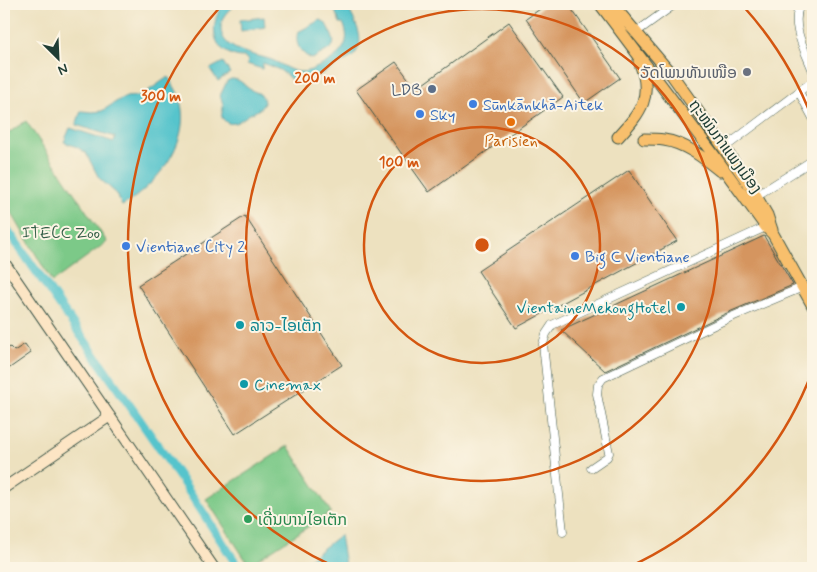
<svg xmlns="http://www.w3.org/2000/svg" width="817" height="572" viewBox="0 0 817 572" font-family="Mynerve,'Noto Sans Lao',sans-serif">
	<style>
		.green { fill: #7bc988; stroke: #4d835e }
		.water { fill: #57c4cc; stroke: #3b8080 }
		.lines { fill: none; stroke-linecap: round; stroke-linejoin: round }
		.canal { stroke: #57c4cc; stroke-width: 9 }
		.building { fill: #d5955f }
		.street-casing { stroke: #3e5649; stroke-width: 9 }
		.secondary-casing { stroke: #3e5649; stroke-width: 12 }
		.primary-casing { stroke: #3e5649; stroke-width: 13 }
		.street { stroke: #fff; stroke-width: 8 }
		.secondary { stroke: #fce5c4; stroke-width: 10 }
		.primary { stroke: #f8bf6c; stroke-width: 11 }
		.ring { fill: none; stroke: #d45610; stroke-width: 2.5 }
		.worship-dot { fill: #6b7280; stroke: #fcf5e5; stroke-width: 2 }
		.service-dot { fill: #5c6f8a; stroke: #fcf5e5; stroke-width: 2 }
		.shop-dot { fill: #3f7fe0; stroke: #fcf5e5; stroke-width: 2 }
		.food-dot { fill: #e8710a; stroke: #fcf5e5; stroke-width: 2 }
		.culture-dot { fill: #0f9aa8; stroke: #fcf5e5; stroke-width: 2 }
		.leisure-dot { fill: #2e9e5b; stroke: #fcf5e5; stroke-width: 2 }
		.labels { text-anchor: middle; stroke-width: 4; stroke-linejoin: round; paint-order: stroke }
		.worship-label { font-size: 16px; fill: #5b616d; stroke: #fcf5e5; text-anchor: end }
		.service-label { font-size: 16px; fill: #4e5e75; stroke: #fcf5e5; text-anchor: end }
		.shop-label { font-size: 16px; fill: #366cbe; stroke: #fcf5e5; text-anchor: start }
		.food-label { font-size: 16px; fill: #c56008; stroke: #fcf5e5 }
		.street-label { font-size: 16px; fill: #1f3d34; stroke: #fcf5e5 }
		.park-label { font-size: 16px; fill: #366049; stroke: #fcf5e5 }
		.culture-label { font-size: 16px; fill: #0d838f; stroke: #fcf5e5; text-anchor: start }
		.leisure-label { font-size: 16px; fill: #27864d; stroke: #fcf5e5; text-anchor: start }
		.centre { fill: #d45610; stroke: #fcf5e5; stroke-width: 2.5 }
		.ring-label { font-size: 15px; text-anchor: middle; font-weight: bold; fill: #d45610; stroke: #fcf5e5; stroke-width: 4; stroke-linejoin: round; paint-order: stroke }
	</style>
	<rect width="100%" height="100%" fill="#fcf5e5"/>
	<filter id="ink" filterUnits="userSpaceOnUse"><feTurbulence type="fractalNoise" baseFrequency=".02" numOctaves="2"/><feDisplacementMap in="SourceGraphic" scale="10" xChannelSelector="R" yChannelSelector="G"/><feConvolveMatrix kernelMatrix="1 2 1 2 8 2 1 2 1" color-interpolation-filters="sRGB"/></filter>
	<filter id="wash" filterUnits="userSpaceOnUse"><feTurbulence type="fractalNoise" baseFrequency=".0096" numOctaves="4" result="noise"/><feDisplacementMap in="SourceGraphic" scale="20" xChannelSelector="R" yChannelSelector="G"/><feGaussianBlur stdDeviation="1.12" result="paint"/><feColorMatrix in="noise" values="0 0 0 0 0 0 0 0 0 0 0 0 0 0 0 0 0 1.4 0 .05"/><feComposite in="paint" operator="in"/></filter>
	<g filter="url(#wash)">
		<rect width="100%" height="100%" fill="#ede1bf"/>
		<path class="green" d="M26,121L107,242L52,282L4,200V136Z
			M288,446L331,512L249,565L206,499Z"/>
		<path class="water" d="M224,4H237C228,10 221,16 221,28C221,52 256,54 272,60C282,64 289,71 300,72C309,72 315,68 322,65C340,55 353,44 343,23H340L335,11L341,8L339,4H346C354,21 369,41 352,57L308,81L292,80L280,70L263,63L262,69L247,64L248,61L245,57C241,57 237,57 233,55C210,48 210,20 224,4Z
			M264,17L265,27L241,31L240,20Z
			M320,20L325,22C339,48 337,45 312,59C301,54 294,44 298,32Z
			M223,62L230,73L218,81L210,69Z
			M168,77C172,83 177,90 179,97C194,140 157,185 122,206L117,194L99,178L86,153L77,147L64,142L70,128L114,142L115,137L76,125L81,111L93,112L102,111L119,100L126,97L138,96L148,91Z
			M231,79C240,79 242,83 248,88C256,94 263,91 264,103C260,111 255,111 248,115C241,120 231,129 223,119C220,115 223,112 223,107C224,104 221,99 220,96L227,81Z
			M340,535L345,565L350,568H298Z"/>
		<g class="lines">
			<path class="canal" d="M4,225L183,482L239,568"/>
		</g>
		<g id="blocks">
			<path class="building" d="M547,4H568L620,78L584,103L526,19Z
				M509,22L563,97L429,192L356,90L396,62L416,89Z
				M629,170L677,241L516,328L478,271Z
				M245,216L342,365L235,434L138,285Z
				M764,236L793,285L727,313L605,371L561,330Z
				M25,344L31,353L4,372V351L10,347L14,351Z"/>
		</g>
	</g>
	<g filter="url(#ink)">
		<use href="#blocks" fill-opacity="0" stroke="#3e5649" stroke-width="1"/>
		<g class="lines">
			<g class="street-casing">
				<path id="street" d="M800,4C790,26 805,50 813,71
					M635,33L675,4
					M799,92L813,118
					M724,148L813,81
					M756,196L813,160
					M591,468L607,457L609,453L597,394L598,385L603,378L729,318L803,287
					M563,532L543,344L546,334L552,325L770,225"/>
			</g>
			<g class="secondary-casing">
				<path id="secondary" d="M4,262L214,568
					M4,488L110,416"/>
			</g>
			<g class="primary-casing">
				<path id="primary" d="M600,4L713,154L766,227L773,234L813,306
					M612,4L672,75L724,148L752,189L767,215L772,230
					M618,137C641,112 654,96 639,61
					M644,139C650,139 657,139 664,140C685,143 704,158 720,171"/>
			</g>
			<use href="#street" class="street"/>
			<use href="#secondary" class="secondary"/>
			<use href="#primary" class="primary"/>
		</g>
	</g>
	<g class="ring">
		<circle cx="482" cy="245" r="118"/>
		<circle cx="482" cy="245" r="236"/>
		<path d="M812 372A354 354 0 0 1 629 567M335 567A354 354 0 0 1 221 6M743 6A354 354 0 0 1 812 118"/>
	</g>
	<circle class="worship-dot" cx="747" cy="72" r="5"/>
	<circle class="service-dot" cx="432" cy="89" r="5"/>
	<g class="shop-dot">
		<circle cx="473" cy="104" r="5"/>
		<circle cx="420" cy="114" r="5"/>
		<circle cx="126" cy="246" r="5"/>
		<circle cx="575" cy="256" r="5"/>
	</g>
	<circle class="food-dot" cx="511" cy="122" r="5"/>
	<g class="culture-dot">
		<circle cx="681" cy="307" r="5"/>
		<circle cx="240" cy="325" r="5"/>
		<circle cx="244" cy="384" r="5"/>
	</g>
	<circle class="leisure-dot" cx="248" cy="519" r="5"/>
	<g class="labels">
		<g class="worship-label">
			<text x="737" y="78">ວັດໂພນທັນເໜືອ</text>
		</g>
		<g class="service-label">
			<text x="422" y="95">LDB</text>
		</g>
		<g class="shop-label">
			<text x="483" y="110">Sūnkānkhā-Aitek</text>
			<text x="430" y="120">Sky</text>
			<text x="136" y="252">Vientiane City 2</text>
			<text x="585" y="262">Big C Vientiane</text>
		</g>
		<g class="food-label">
			<text x="511" y="146">Parisien</text>
		</g>
		<g class="street-label">
			<text transform="translate(726 146) rotate(54)" y="6">ຖະໜົນກຳແພງເມືອງ</text>
		</g>
		<g class="park-label">
			<text x="61" y="238">ITECC Zoo</text>
		</g>
		<g class="culture-label">
			<text x="671" y="313" text-anchor="end">VientaineMekongHotel</text>
			<text x="250" y="331">ລາວ-ໄອເຕັກ</text>
			<text x="254" y="390">Cinemax</text>
		</g>
		<g class="leisure-label">
			<text x="258" y="525">ເດີ່ນບານໄອເຕັກ</text>
		</g>
	</g>
	<circle cx="482" cy="245" r="8" class="centre"/>
	<g class="ring-label">
		<text x="315" y="83">200 m</text>
		<text x="161" y="101">300 m</text>
		<text x="399" y="167">100 m</text>
	</g>
	<rect width="817" height="572" fill="none" stroke="#fcf5e5" stroke-width="20"/>
	<g transform="translate(58 58) rotate(156)" stroke="#fcf5e5" stroke-width="4" paint-order="stroke">
	<path d="M0-4L9 19L0 12L-9 19Z" fill="#1f3d34"/>
	<text y="-8" font-size="14" font-weight="bold" text-anchor="middle" fill="#1f3d34">N</text>
	</g>
</svg>
